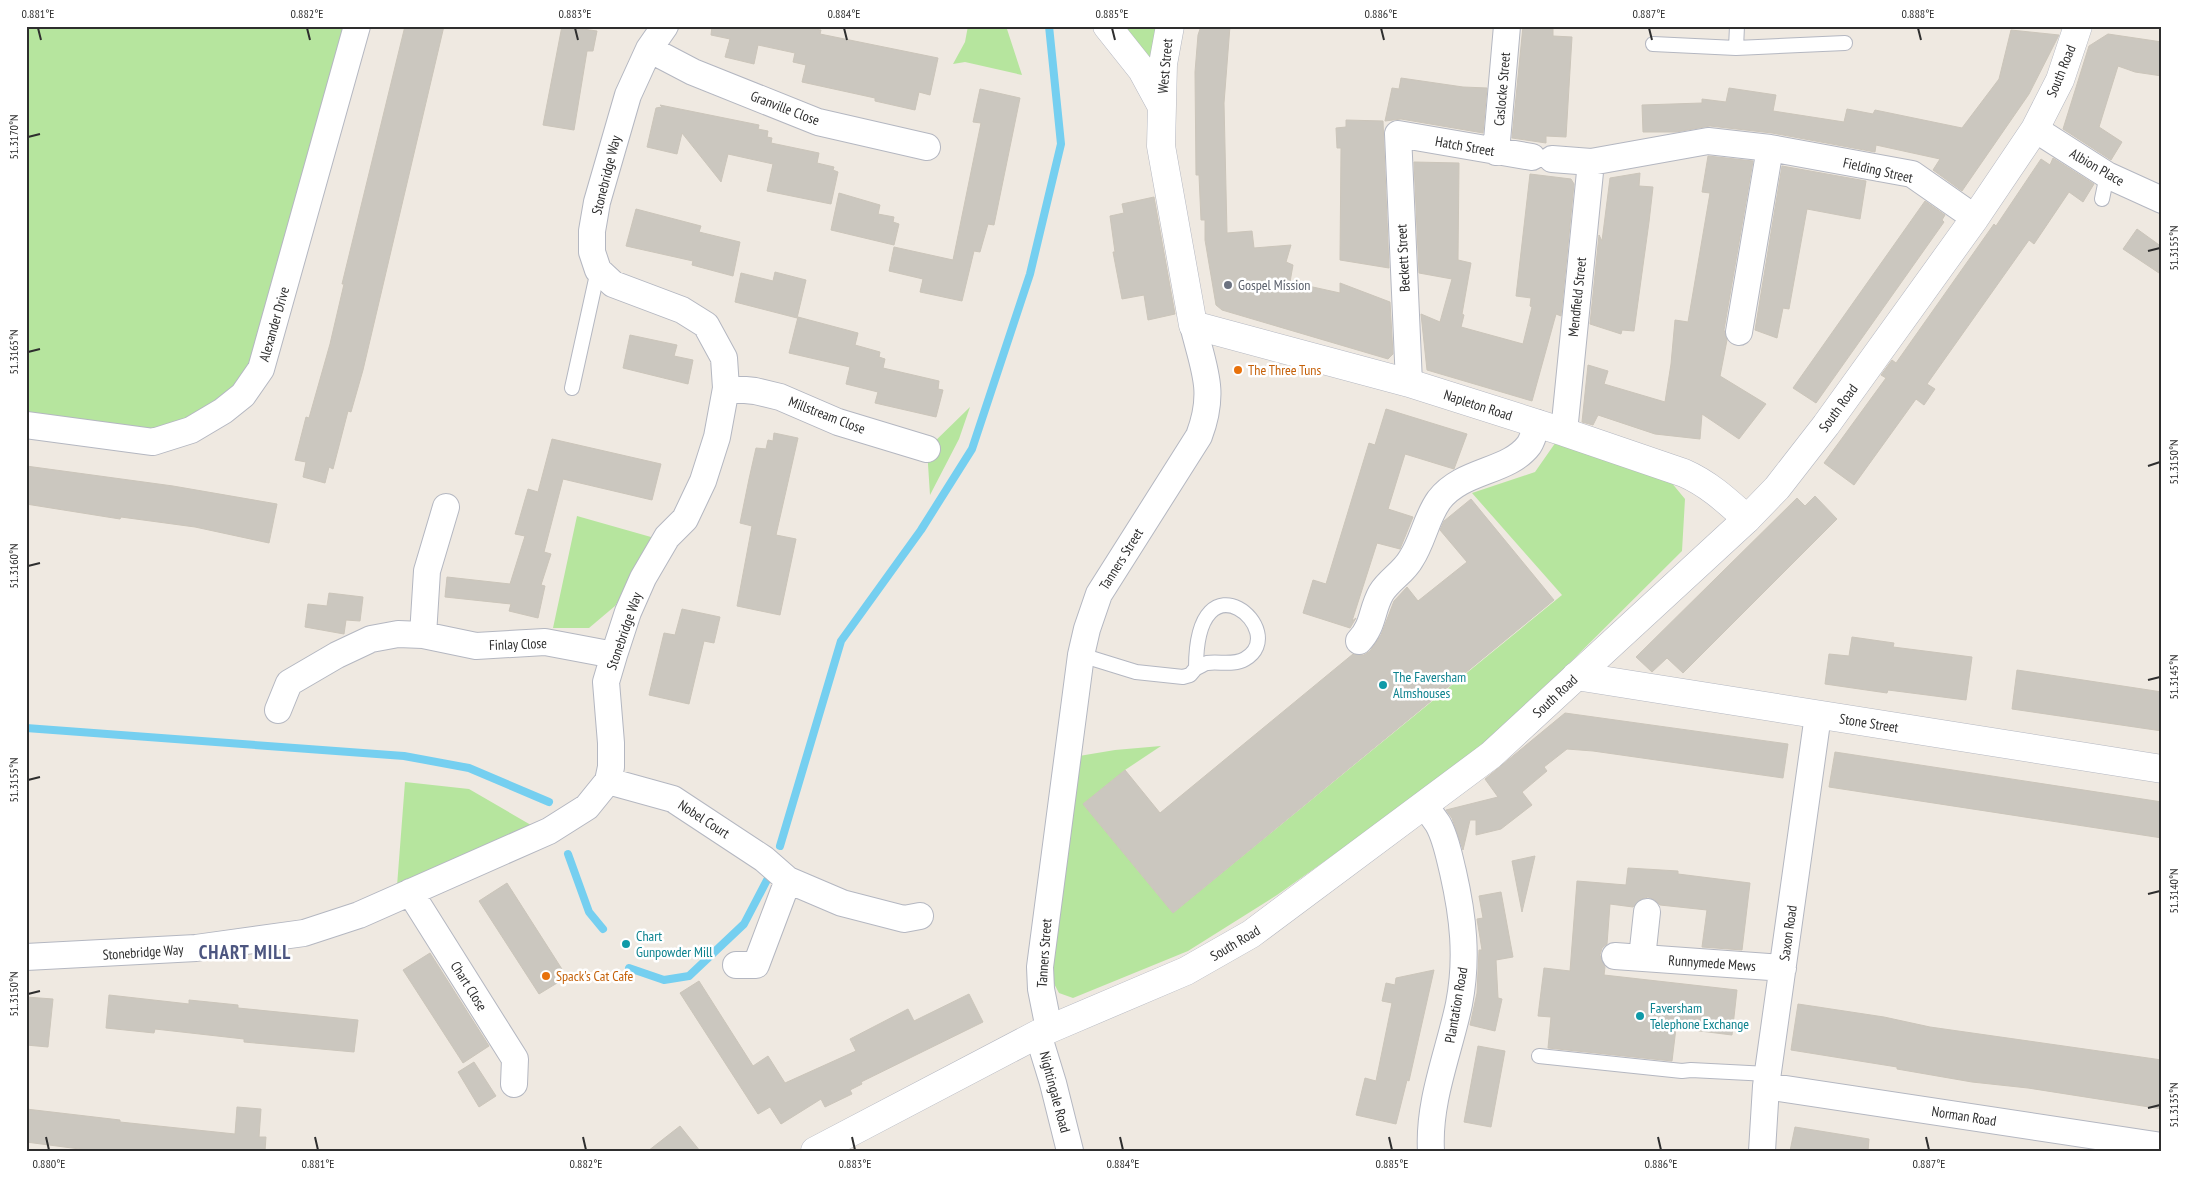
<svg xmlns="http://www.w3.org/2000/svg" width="2188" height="1177" viewBox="0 0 2188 1177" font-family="'PT Sans Narrow',sans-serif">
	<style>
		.green { fill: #b6e59e }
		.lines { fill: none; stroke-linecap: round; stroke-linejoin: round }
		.stream { stroke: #75cff0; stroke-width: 8 }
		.building { fill: #cbc7bf; stroke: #cbc5ba }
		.service-casing { stroke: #b4b7c1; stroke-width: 16 }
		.minor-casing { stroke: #b4b7c1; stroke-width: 28 }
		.tertiary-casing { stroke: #b4b7c1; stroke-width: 29 }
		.secondary-casing { stroke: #b4b7c1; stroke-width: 29 }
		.service { stroke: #fff; stroke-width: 14 }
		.minor { stroke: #fff; stroke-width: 26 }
		.tertiary { stroke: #fff; stroke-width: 28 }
		.secondary { stroke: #fff; stroke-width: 28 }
		.ticks { fill: none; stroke: #2e2e2e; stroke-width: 2 }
		.worship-dot { fill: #6b7280; stroke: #fff; stroke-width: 2 }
		.food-dot { fill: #e8710a; stroke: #fff; stroke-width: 2 }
		.culture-dot { fill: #0f9aa8; stroke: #fff; stroke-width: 2 }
		.labels { text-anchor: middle; stroke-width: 5; stroke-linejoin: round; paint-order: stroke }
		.street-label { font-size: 14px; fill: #2e2e2e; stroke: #fff }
		.worship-label { font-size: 14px; fill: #5b616d; stroke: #fff; text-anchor: start }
		.food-label { font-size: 14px; fill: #c56008; stroke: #fff; text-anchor: start }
		.culture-label { font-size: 14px; fill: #0d838f; stroke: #fff; text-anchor: start }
		.district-label { font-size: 19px; font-weight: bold; letter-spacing: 1px; fill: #4d5680; stroke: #fff }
		.neatline { fill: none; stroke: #2e2e2e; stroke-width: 2 }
		.ticks-label { font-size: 12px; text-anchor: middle; fill: #2e2e2e }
	</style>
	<rect width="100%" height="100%" fill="#efe9e1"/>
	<path class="green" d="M26,26H356L243,395L153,442L26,425Z
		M968,26H1006L1022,75L965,62L953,64L965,42Z
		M1117,26H1160L1155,65Z
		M970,407L959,439L930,495L927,449Z
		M1558,439L1666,476L1685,499L1682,551L1483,749L1277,895L1188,951L1073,998L1059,993L1051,978L1073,757L1115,750L1161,746L1125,770L1083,804L1173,913L1562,595L1472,493L1535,472Z
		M577,516L658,539L615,606L589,628H553Z
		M405,782L469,789L543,832L396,899Z"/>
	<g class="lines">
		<path class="stream" d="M26,728L404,756L469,768L549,802
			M780,846L841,641L921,530L972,449L1030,274L1061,144L1049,26
			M568,854L589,912L603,929
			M629,968L664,980L689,976L744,924L767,880"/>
	</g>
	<path class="building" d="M405,26H444L363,370L351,412L348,411L333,469L329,467L325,483L303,477L306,462L295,460L306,417L309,418L330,344L344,284H342Z
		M562,26L597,31L593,51H587L574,130L543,125Z
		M712,26H798L821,30L820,34L938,58L930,95L919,92L915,110L875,101V98L802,82L806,65L793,62L795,53L758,45L754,64L725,57L730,39L711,35Z
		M1201,26H1230L1224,103L1227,233L1252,231L1254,248L1291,245L1286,262L1293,265L1290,282L1340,293V283L1390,302L1393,354L1388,359L1222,310L1216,305L1205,240V220H1201L1199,175H1196L1195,72L1198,35Z
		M1523,26L1553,29V36L1572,37L1566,137L1546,136V143L1512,138Z
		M2011,30L2059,35L2029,94L1962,191L1933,170L1940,159L1876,145L1875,152L1772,133L1710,126L1676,132H1643L1642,105L1702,103V99L1726,102L1729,88L1776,95L1773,111L1844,122L1847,109L1873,114L1875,110L1962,128L1999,79Z
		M2108,34L2162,42V76L2135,72L2118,66L2099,127L2122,142L2111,160L2063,129L2089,46Z
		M1401,78L1463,87L1487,88L1483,133L1401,119L1385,121L1392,88L1399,89Z
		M980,89L1020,98L994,225L988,224L980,252L974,251L962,301L920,292L923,279L889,271L894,247L953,260L981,123L973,122Z
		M660,105L759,125L758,129L768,131L767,137L772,138L771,143L819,153L817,163L834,167L833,170L838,172L831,204L767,191L773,164L728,154L721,182L682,133L677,154L647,147L656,108L662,107Z
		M1346,120L1383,121L1389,268L1340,260L1341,148H1337L1336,128L1346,127Z
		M1708,156L1753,161L1724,330L1727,340L1720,376L1766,404L1739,439L1702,414L1700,439L1655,434L1598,415L1593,425L1582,422L1588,365L1608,371L1604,384L1665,402L1671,364L1675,320L1688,322L1710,193L1702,192Z
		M2053,158L2094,184L2083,202L2069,192L2034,244L2029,240L1927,384L1935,389L1924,405L1916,399L1854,485L1824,463L1886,378L1881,375L1892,360L1896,363L1994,224L1996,226L2041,159L2050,165Z
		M1414,162L1459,163L1458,260L1471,263L1462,314L1464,315L1461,327L1523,344L1532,307L1530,306L1531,298L1516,296L1530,174L1571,179L1574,184L1561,316L1556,314L1532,401L1427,370L1421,314L1440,322L1452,279L1419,273Z
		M1782,166L1866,181L1860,219L1807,209L1789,309L1783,308L1777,338L1755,330Z
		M1640,173L1639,186L1653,187L1649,222L1634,331L1622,330L1621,334L1590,324L1599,235L1602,241L1610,178Z
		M839,193L880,205L878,214L894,217L893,222L899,224L894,245L831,230Z
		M1154,197L1175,314L1148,320L1144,295L1122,299L1113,252H1115L1110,216L1124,213L1122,204Z
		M1925,201L1945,215L1942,220L1944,222L1816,403L1793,388Z
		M636,209L701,226L699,232L740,242L733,276L692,265L693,261L626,246Z
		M2137,229L2162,247V275L2123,249Z
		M775,272L806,280L797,318L735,302L741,273L773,281Z
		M798,317L858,333L855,345L880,352L879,357L885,359L883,368L939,381L938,389L943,390L936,417L875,403L878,392L846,384L850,367L789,353Z
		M630,335L677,345L674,356L693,360L688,384L623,368Z
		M1386,409L1467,434L1454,469L1405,454L1388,509L1413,517L1400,549L1377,543L1352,621L1356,618L1350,628L1303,613L1313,580L1326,584L1369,443L1375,445Z
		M774,433L798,438L776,535L796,539L780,615L737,606L752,526L740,523L749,479L756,448L766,449L768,440L773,441Z
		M552,439L661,464L652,500L563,479L544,552L551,554L541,585L545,586L538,618L509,611L511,604L445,597L447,577L510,584L525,536L515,534L528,489L538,492Z
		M26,466L173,486L277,504L269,543L195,527L121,517L120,519L26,504Z
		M1815,496L1837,519L1683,673L1667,658L1652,672L1636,657L1797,498L1805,506Z
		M1471,499L1554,600L1173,913L1083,804L1125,770L1160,813L1353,654L1364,655L1370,651L1381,635L1394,601L1407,587L1418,601L1467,562L1440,530L1444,521Z
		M329,593L363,597L360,621L346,620L344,634L305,627L308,604L327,606Z
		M682,609L720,617L714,643L704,641L689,704L649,695L664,633L675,635Z
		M1852,637L1894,643L1893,647L1972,657L1966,700L1888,690L1887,693L1825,684L1829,654L1849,656Z
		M2017,670L2162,692V731L2012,709Z
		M1565,713L1788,744L1783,778L1593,751L1567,749L1544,767L1547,771L1522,792L1532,805L1501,829L1476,835V820H1470L1463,850L1452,818L1446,810L1498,797L1485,779Z
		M1835,752L2162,802V838L1829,787Z
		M1535,856L1522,912L1512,861Z
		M1628,868L1678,871V874L1750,883L1742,950L1702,947L1707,910L1660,905L1655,900L1648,897L1641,899L1633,907L1610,904L1607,944L1602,948L1600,955L1605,967L1604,975L1737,990L1732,1035L1676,1028L1672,1061L1548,1048L1551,1017L1538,1016L1544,968L1570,971L1577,881L1626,885Z
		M507,883L567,977L539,994L479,901Z
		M1501,892L1513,957L1496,960L1498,998L1502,999L1495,1031L1470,1025L1477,993L1479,950H1482L1477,919L1483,918L1479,896Z
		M430,953L489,1046L463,1063L403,970Z
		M1434,970L1409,1081L1407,1080L1396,1124L1356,1115L1365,1078L1376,1081L1392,1003L1382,1001L1386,983L1395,985L1396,978Z
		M699,981L753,1066L768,1056L785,1083L856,1051L850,1039L908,1009L914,1021L969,994L983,1022L861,1082L862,1084L850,1090L852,1094L825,1107L821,1099L781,1124L770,1107L758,1114L680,993Z
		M109,995L189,1004V1000L238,1005V1008L358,1020L354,1052L244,1042V1039L155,1029L154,1033L106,1028Z
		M26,997L53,999L48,1047L26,1045Z
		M1798,1004L1884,1017L1930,1027L2162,1060V1109L2028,1088L1972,1082L1897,1069V1067L1791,1050Z
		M1478,1046L1505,1051L1491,1127L1464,1122Z
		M474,1062L496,1096L479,1107L458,1072Z
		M237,1107L261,1109L259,1137H266L265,1151H95L26,1142V1109L120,1120V1122L235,1134Z
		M680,1126L700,1151H648Z
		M1795,1127L1869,1139L1868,1151H1790Z"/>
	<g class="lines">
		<g class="service-casing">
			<path id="service" d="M1737,26L1736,48L1845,43
				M1653,44L1736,48
				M2102,199L2107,175
				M572,388L598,270
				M1081,655L1136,672L1183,677L1190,675L1196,668C1196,548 1292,632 1245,659C1233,666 1219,661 1207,663C1203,664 1200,667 1196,668
				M1539,1056L1682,1071L1691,1070L1768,1074"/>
		</g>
		<g class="minor-casing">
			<path id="minor" d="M649,49L693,72L818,122L927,147
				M2035,129L2107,175L2162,200
				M1496,152L1507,26
				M1552,159L1591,162L1708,141L1770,148L1912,174L1975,218
				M1739,332L1770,148
				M1409,383L1398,134L1532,157
				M726,388L755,391L780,397L838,422L927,449
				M26,425L153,442L191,430L223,411L243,395L261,369L357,26
				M1564,432L1591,162
				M423,635L427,571L446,507
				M1359,641C1374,625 1371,611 1381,593C1389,580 1404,572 1411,559C1423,541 1426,518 1439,500C1463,469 1508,473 1529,445C1533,439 1535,430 1537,423
				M278,710L289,683L337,655L371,639L398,634L423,635L476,646L545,642L614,655
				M608,781L673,799L764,859L788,880L842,903L904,919L920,916
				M1425,805C1429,812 1434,818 1438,824C1446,838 1449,856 1453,872C1463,916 1468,958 1459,1004C1449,1052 1428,1101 1431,1151
				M410,892L515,1059L514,1084
				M1615,956L1783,968
				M26,957L196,948L304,933L359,915L549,831L587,807L608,781L611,767V743L606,682L614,655L628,612L643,578L667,537L685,519L703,481L717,437L726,388L724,358L706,325L682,310L613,284L598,270L592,252V231L597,202L628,95L649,49L665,26
				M1642,958L1647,912
				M736,965H756L788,880
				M1049,1029L1041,989L1040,967L1081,655L1087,629L1099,594L1199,436C1216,391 1204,370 1193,325
				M1038,1034L1053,1083L1070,1151
				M1766,1086L2162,1146
				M1762,1151L1766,1086L1818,715"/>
		</g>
		<g class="tertiary-casing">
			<path id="tertiary" d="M1107,26L1142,70L1161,105
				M1170,26L1163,64L1161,146L1193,325L1409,383L1564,432L1684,473C1709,484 1727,501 1747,519
				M1576,676L2162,769"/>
		</g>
		<g class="secondary-casing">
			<path id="secondary" d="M815,1151L1038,1034L1186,971L1251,934L1491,755L1747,519L1777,488L1826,425L1975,218L2035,129L2060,80L2078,26"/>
		</g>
		<use href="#service" class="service"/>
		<use href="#minor" class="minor"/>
		<use href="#tertiary" class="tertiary"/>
		<use href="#secondary" class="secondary"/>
	</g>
	<path class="ticks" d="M38,28L41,40M307,28L310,40M575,28L578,40M844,28L847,40M1112,28L1115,40M1381,28L1384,40M1649,28L1652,40M1918,28L1921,40M28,137L40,134M2148,251L2160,248M28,352L40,349M2148,466L2160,462M28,566L40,563M2148,680L2160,677M28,780L40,777M2148,894L2160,891M28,994L40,991M2148,1108L2160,1105M46,1137L49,1150M315,1137L318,1150M583,1137L586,1150M852,1137L855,1150M1120,1137L1123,1150M1389,1137L1392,1150M1658,1137L1661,1150M1926,1137L1929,1150"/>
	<circle class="worship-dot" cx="1228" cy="285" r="5"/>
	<g class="food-dot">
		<circle cx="1238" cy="370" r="5"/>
		<circle cx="546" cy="976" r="5"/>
	</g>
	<g class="culture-dot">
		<circle cx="1383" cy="685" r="5"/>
		<circle cx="626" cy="944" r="5"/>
		<circle cx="1640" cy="1016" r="5"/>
	</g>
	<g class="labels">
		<g class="street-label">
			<text transform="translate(1165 66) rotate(-85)" y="5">West Street</text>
			<text transform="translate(2061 71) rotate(-68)" y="5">South Road</text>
			<text transform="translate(1502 89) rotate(-85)" y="5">Caslocke Street</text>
			<text transform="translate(785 108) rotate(21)" y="5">Granville Close</text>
			<text transform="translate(1465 146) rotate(10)" y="5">Hatch Street</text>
			<text transform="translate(2097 167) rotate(30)" y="5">Albion Place</text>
			<text transform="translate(1878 170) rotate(13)" y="5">Fielding Street</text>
			<text transform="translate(606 175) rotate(-76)" y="5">Stonebridge Way</text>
			<text transform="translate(1403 258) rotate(-93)" y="5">Beckett Street</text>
			<text transform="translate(1577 297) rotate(-84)" y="5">Mendfield Street</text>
			<text transform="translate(274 324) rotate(-74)" y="5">Alexander Drive</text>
			<text transform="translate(1478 405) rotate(18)" y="5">Napleton Road</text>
			<text transform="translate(1838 408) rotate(-54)" y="5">South Road</text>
			<text transform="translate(827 415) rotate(21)" y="5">Millstream Close</text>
			<text transform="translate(1121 559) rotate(-58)" y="5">Tanners Street</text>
			<text transform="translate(624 631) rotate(-71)" y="5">Stonebridge Way</text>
			<text transform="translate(518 644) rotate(-2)" y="5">Finlay Close</text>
			<text transform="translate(1555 696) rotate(-43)" y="5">South Road</text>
			<text transform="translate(1869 723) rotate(9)" y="5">Stone Street</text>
			<text transform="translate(704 819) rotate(33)" y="5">Nobel Court</text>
			<text transform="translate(1788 933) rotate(-82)" y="5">Saxon Road</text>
			<text transform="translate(1235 943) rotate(-31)" y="5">South Road</text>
			<text transform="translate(143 952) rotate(-4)" y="5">Stonebridge Way</text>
			<text transform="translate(1044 953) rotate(-86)" y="5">Tanners Street</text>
			<text transform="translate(1712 963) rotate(4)" y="5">Runnymede Mews</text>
			<text transform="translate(469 986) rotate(58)" y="5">Chart Close</text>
			<text transform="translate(1456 1005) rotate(-80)" y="5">Plantation Road</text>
			<text transform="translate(1055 1092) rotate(75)" y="5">Nightingale Road</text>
			<text transform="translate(1964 1116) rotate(9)" y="5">Norman Road</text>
		</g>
		<g class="worship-label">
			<text x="1238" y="290">Gospel Mission</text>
		</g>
		<g class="food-label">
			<text x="1248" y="375">The Three Tuns</text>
			<text x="556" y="981">Spack's Cat Cafe</text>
		</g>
		<g class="culture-label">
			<text x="1393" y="682">The Faversham<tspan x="1393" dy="16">Almshouses</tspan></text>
			<text x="636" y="941">Chart<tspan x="636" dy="16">Gunpowder Mill</tspan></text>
			<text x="1650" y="1013">Faversham<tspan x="1650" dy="16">Telephone Exchange</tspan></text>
		</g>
		<g class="district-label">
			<text x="245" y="959">CHART MILL</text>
		</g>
	</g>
	<rect width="2188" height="1177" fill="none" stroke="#ffffff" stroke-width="55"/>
	<rect x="28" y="28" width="2132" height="1122" class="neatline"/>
	<g class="ticks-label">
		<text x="38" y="18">0.881°E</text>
		<text x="307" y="18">0.882°E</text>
		<text x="575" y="18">0.883°E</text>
		<text x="844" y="18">0.884°E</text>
		<text x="1112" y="18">0.885°E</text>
		<text x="1381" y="18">0.886°E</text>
		<text x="1649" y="18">0.887°E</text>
		<text x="1918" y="18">0.888°E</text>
		<text transform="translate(14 137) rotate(-90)" y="4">51.3170°N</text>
		<text transform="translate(2174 248) rotate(-90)" y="4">51.3155°N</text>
		<text transform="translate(14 352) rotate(-90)" y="4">51.3165°N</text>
		<text transform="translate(2174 462) rotate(-90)" y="4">51.3150°N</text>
		<text transform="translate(14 566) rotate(-90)" y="4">51.3160°N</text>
		<text transform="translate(2174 677) rotate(-90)" y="4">51.3145°N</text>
		<text transform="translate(14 780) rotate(-90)" y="4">51.3155°N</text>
		<text transform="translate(2174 891) rotate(-90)" y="4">51.3140°N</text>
		<text transform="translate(14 994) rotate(-90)" y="4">51.3150°N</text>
		<text transform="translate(2174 1105) rotate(-90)" y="4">51.3135°N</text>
		<text x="49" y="1168">0.880°E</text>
		<text x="318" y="1168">0.881°E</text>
		<text x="586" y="1168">0.882°E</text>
		<text x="855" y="1168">0.883°E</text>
		<text x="1123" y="1168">0.884°E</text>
		<text x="1392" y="1168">0.885°E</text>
		<text x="1661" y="1168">0.886°E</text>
		<text x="1929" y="1168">0.887°E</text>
	</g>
</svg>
